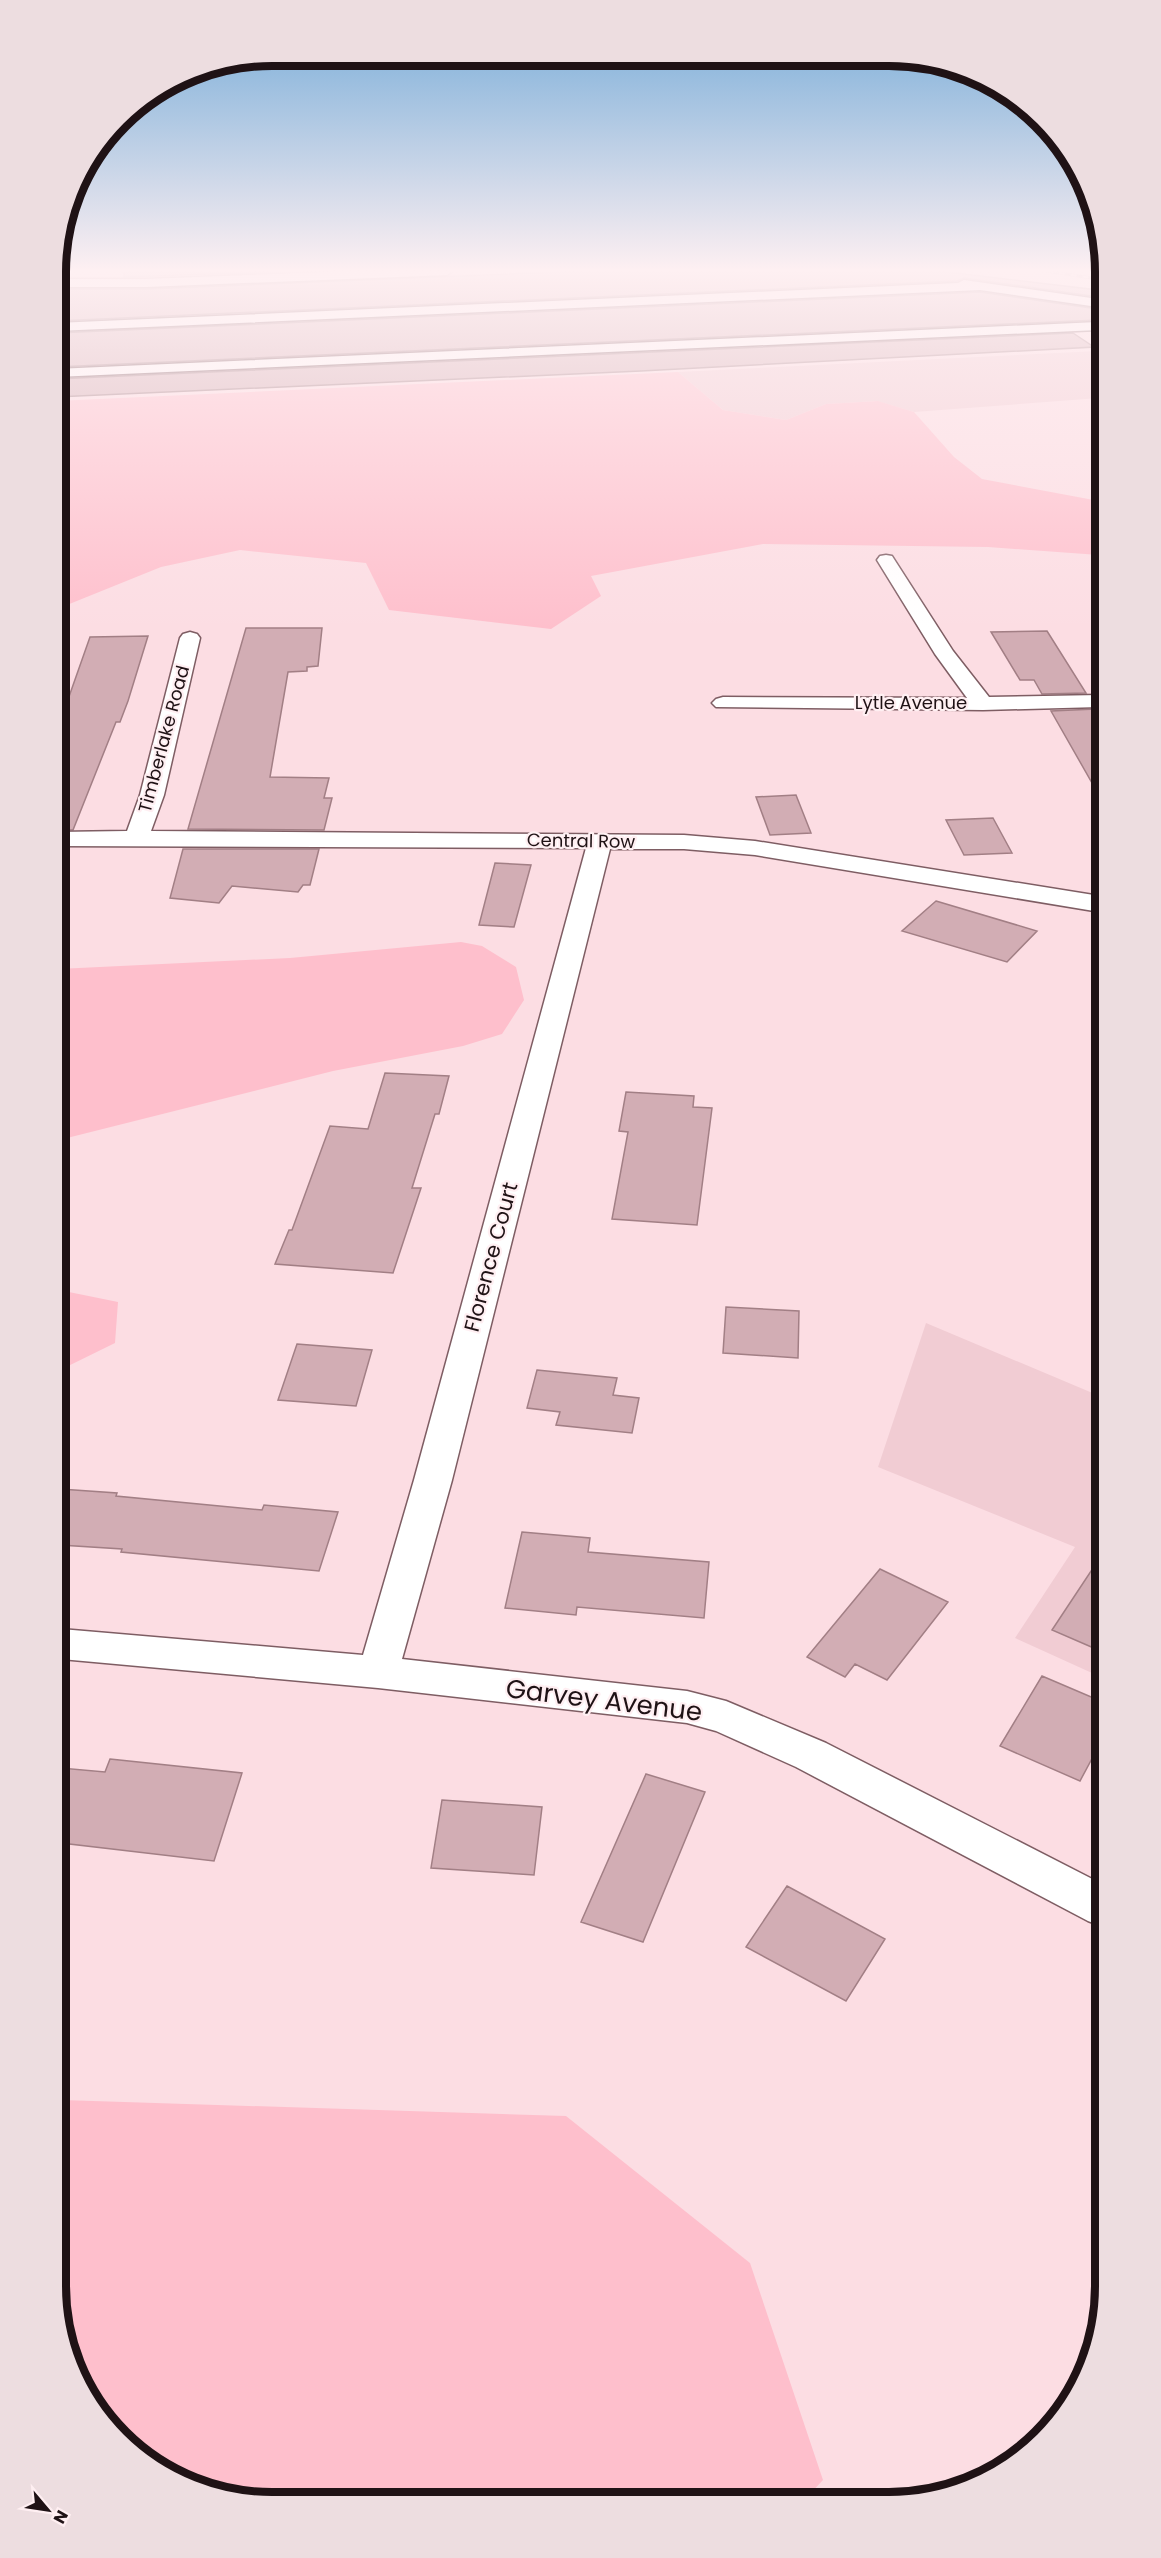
<svg xmlns="http://www.w3.org/2000/svg" width="1161" height="2558" viewBox="0 0 1161 2558" font-family="Poppins,sans-serif">
	<style>
		.built { fill: #f1ccd3 }
		.green { fill: #febfcc }
		.building { fill: #d2adb4; stroke: #a27f85; stroke-width: 1.5 }
		.lines { fill: none; stroke-linecap: round; stroke-linejoin: round }
		.street-casing { stroke: #7e5d63; stroke-width: 3 }
		.street { fill: #fff; fill-rule: evenodd }
		.rail-casing { stroke: #957e83; stroke-width: 3 }
		.rail { stroke: #ffeff2; stroke-width: 2; stroke-dasharray: 6; stroke-linecap: butt }
		.labels { text-anchor: middle; stroke-width: 4.5; stroke-linejoin: round; paint-order: stroke }
		.far-street-label { font-size: 18px; fill: #1f1215; stroke: #ffeff2 }
		.street-label { font-size: 21px; fill: #1f1215; stroke: #ffeff2 }
		.near-street-label { font-size: 26px; fill: #1f1215; stroke: #ffeff2 }
		.rim { fill: none; stroke: #1f1215; stroke-width: 8 }
	</style>
	<rect width="100%" height="100%" fill="#fcdde3"/>
	<path class="built" d="M1098,351L1099,398L914,412L877,401L826,404L786,420L723,410L678,372Z
		M926,1323L1102,1397L1103,1678L1015,1638L1075,1547L878,1467Z"/>
	<path class="green" d="M678,372L723,410L786,420L826,404L878,401L914,412L954,457L982,479L1099,501V555L988,547L763,544L591,576L601,596L551,629L389,610L366,563L240,550L161,567L57,609L56,401Z
		M461,942L482,946L516,967L524,1000L502,1034L463,1046L333,1071L59,1140L58,969L290,958Z
		M59,1290L118,1302L115,1343L60,1370Z
		M62,2100L566,2116L750,2263L823,2480L808,2496L230,2498L129,2449L92,2406L63,2343Z"/>
	<path class="building" d="M124,271H267L268,272L124,277Z
		M582,271H939L1098,290V297L964,278L957,281L56,321V289H146Z
		M980,292L1098,309V320L56,367V333Z
		M1073,333L1094,347L641,371L56,397V379Z
		M246,628H322L318,666L307,667V671L288,672L270,777L329,778L324,798H332L324,830L188,829Z
		M1047,631L1086,693L1042,694L1034,680H1020L991,632Z
		M148,636L128,701L120,722H116L73,830H58L57,708H65L90,637Z
		M1096,709L1100,714V797L1051,711Z
		M796,795L811,833L770,835L756,797Z
		M993,818L1012,853L964,855L946,820Z
		M183,849H319L310,885H303L298,892L232,886L219,903L170,898Z
		M495,863L531,865L514,927L479,925Z
		M936,901L1037,931L1007,962L902,931Z
		M385,1073L449,1076L439,1114H435L412,1188H421L393,1273L275,1264L289,1230H292L330,1126L368,1129Z
		M626,1092L694,1096L693,1107L712,1108L697,1225L612,1219L628,1132L619,1131Z
		M726,1307L799,1311L798,1358L723,1353Z
		M297,1344L372,1350L356,1406L278,1400Z
		M537,1370L617,1378L613,1395L639,1398L632,1433L556,1425L560,1412L527,1408Z
		M60,1489L117,1493L116,1496L262,1510L264,1505L338,1512L319,1571L121,1552L122,1549L60,1545Z
		M522,1532L590,1538L588,1552L709,1562L704,1618L577,1607L576,1615L505,1608Z
		M1103,1553V1652L1052,1630Z
		M880,1569L948,1602L887,1680L855,1664L845,1677L807,1657Z
		M1042,1676L1103,1702V1738L1080,1781L1000,1746Z
		M110,1759L242,1773L214,1861L61,1843V1768L105,1772Z
		M646,1774L705,1792L643,1942L581,1922Z
		M442,1800L542,1807L534,1875L431,1868Z
		M787,1886L885,1939L846,2001L746,1947Z"/>
	<g class="lines">
		<g class="street-casing">
			<path id="street" d="M350,271H453L447,275L146,287H56V279H146Z
				M964,280L1098,299V307L980,290L56,331V323L958,283Z
				M1098,322V330L56,377V369Z
				M886,555L892,556L953,651L989,697L1100,695V707L983,710L716,707L712,703L716,699L723,697L967,698L935,654L877,560L880,556Z
				M190,632L197,634L200,638L164,795L151,831L684,835L755,841L1100,896V912L755,855L684,849H610L452,1480L402,1659L687,1691L726,1701L826,1743L1104,1885V1927L1088,1921L796,1767L716,1731L687,1723L378,1688L61,1659V1629L363,1655L414,1480L586,848L58,846V832L127,831L140,795L180,638L183,634Z"/>
		</g>
		<use href="#street" class="street"/>
		<g class="rail-casing">
			<path id="rail" d="M1047,271L1098,279"/>
		</g>
		<use href="#rail" class="rail"/>
	</g>
	<linearGradient id="sky" x2="0" y2="1"><stop stop-color="#71a9d7"/><stop offset="0.43" stop-color="#fef0f2"/><stop offset="1" stop-color="#fef0f2" stop-opacity="0"/></linearGradient>
	<rect width="1161" height="629" fill="url(#sky)"/>
	<g class="labels">
		<g class="far-street-label">
			<text x="911" y="709">Lytle Avenue</text>
			<text transform="translate(164 739) rotate(-75)" y="6">Timberlake Road</text>
			<text transform="translate(581 841) rotate(1)" y="6">Central Row</text>
		</g>
		<g class="street-label">
			<text transform="translate(491 1257) rotate(-75)" y="7">Florence Court</text>
		</g>
		<g class="near-street-label">
			<text transform="translate(604 1700) rotate(7)" y="9">Garvey Avenue</text>
		</g>
	</g>
	<path d="M0 0H1161V2558H0ZM272 66H889A206 206 0 0 1 1095 272V2286A206 206 0 0 1 889 2492H272A206 206 0 0 1 66 2286V272A206 206 0 0 1 272 66Z" fill="#eddde0" fill-rule="evenodd"/>
	<path class="rim" d="M272 66H889A206 206 0 0 1 1095 272V2286A206 206 0 0 1 889 2492H272A206 206 0 0 1 66 2286V272A206 206 0 0 1 272 66Z"/>
	<g transform="translate(48 2510) rotate(119)" stroke="#ffeff2" stroke-width="4.5" paint-order="stroke">
	<path d="M0-4.5L10 22L0 15L-10 22Z" fill="#1f1215"/>
	<text y="-9" font-size="16" font-weight="bold" text-anchor="middle" fill="#1f1215">N</text>
	</g>
</svg>
